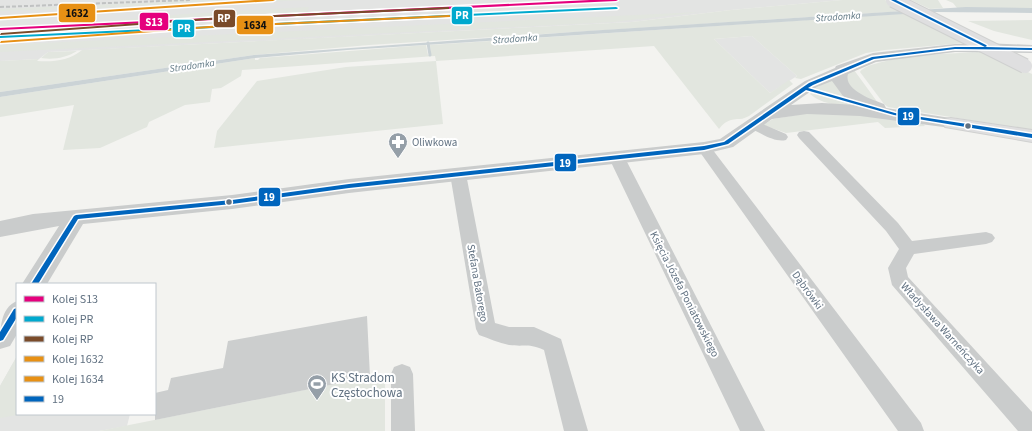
<svg xmlns="http://www.w3.org/2000/svg" width="1032" height="431" viewBox="0 0 1032 431" font-family="'Source Sans 3',sans-serif">
	<style>
		.built { fill: #e3e4e3 }
		.green { fill: #e2e6df }
		.water { fill: #cbd3d6 }
		.lines { fill: none; stroke-linecap: round; stroke-linejoin: round }
		.stream { stroke: #cbd3d6; stroke-width: 3 }
		.building { fill: #cccece }
		.primary-casing { stroke: #d0d1d0; stroke-width: 2 }
		.minor { fill: #cacccc; fill-rule: evenodd }
		.tertiary { fill: #cacccc; fill-rule: evenodd }
		.primary { fill: #dfdfe0; fill-rule: evenodd }
		.rail { stroke: #c0c2c2; stroke-width: 2; stroke-dasharray: 4 2; stroke-linecap: butt }
		.primary-bridge-casing { stroke: #d0d1d0; stroke-width: 16; stroke-linecap: butt }
		.primary-bridge { stroke: #dfdfe0; stroke-width: 14 }
		.bus-1-casing { stroke: #fff; stroke-width: 3 }
		.bus-1 { fill: #0065bd; fill-rule: evenodd }
		.rail-1-casing { stroke: #fff; stroke-width: 3 }
		.rail-2-casing { stroke: #fff; stroke-width: 3 }
		.rail-3-casing { stroke: #fff; stroke-width: 3 }
		.rail-4-casing { stroke: #fff; stroke-width: 3 }
		.rail-5-casing { stroke: #fff; stroke-width: 3 }
		.rail-1 { fill: #e5007d; fill-rule: evenodd }
		.rail-2 { fill: #00a9ce; fill-rule: evenodd }
		.rail-3 { fill: #7a4b2a; fill-rule: evenodd }
		.rail-4 { fill: #e79014; fill-rule: evenodd }
		.rail-5 { fill: #e79014; fill-rule: evenodd }
		.bus-dot { fill: #627282; stroke: #fff; stroke-width: 1.5 }
		.labels { text-anchor: middle; stroke-width: 4; stroke-linejoin: round; paint-order: stroke }
		.far-water-label { font-size: 10px; font-style: italic; fill: #627a86; stroke: #fff }
		.poi-label { font-size: 11px; fill: #627282; stroke: #fff; text-anchor: start }
		.street-label { font-size: 11px; fill: #627282; stroke: #fff }
		.near-poi-label { font-size: 13px; fill: #627282; stroke: #fff; text-anchor: start }
		.line-badge { stroke: #fff; stroke-width: 1.5 }
		.badge-label { font-size: 11px; text-anchor: middle; font-weight: bold; fill: #fff }
		.pale-badge-label { font-size: 11px; text-anchor: middle; font-weight: bold; fill: #111 }
	</style>
	<rect width="100%" height="100%" fill="#f3f3f0"/>
	<path class="built" d="M0,0H842L731,10L632,22L48,52L39,59L0,61Z
		M752,36L797,76L770,93L714,39Z
		M17,356V414H130L127,426L99,431H0V386Z"/>
	<path class="green" d="M168,0H313L0,11V9L168,2Z
		M842,0H885L906,11L369,45L254,55L0,92V61L39,59L37,61C53,62 69,61 82,50L632,22L731,10Z
		M911,0H938L943,8L930,9Z
		M946,0H1032V8H957L953,3Z
		M309,7L307,13L84,23L185,14Z
		M700,12L614,22L0,52V45Z
		M911,13L964,43L885,50L866,53L801,79L795,78L797,76L752,36L714,39L770,93L789,80L793,84L749,116C746,117 743,119 740,119C731,119 725,121 719,129L654,46L436,61L443,124L214,148L217,131L257,81L346,67L436,61L435,56L242,70L241,76L221,88L212,89L210,102L185,105L149,122L147,127L100,148L63,150L74,105L0,117V97L255,58V60H258L260,58L426,45L428,55L431,54L430,45Z
		M1032,20V40L994,31L968,21Z
		M77,51C66,58 53,60 41,58L48,52Z
		M987,52L1032,74V130L888,107L884,104L860,72C870,56 966,52 987,52Z
		M854,70L881,107L851,92L845,75Z
		M834,78L854,100L814,89Z
		M811,93L818,94L860,107C842,105 824,106 810,94Z
		M826,110L923,124L925,126L885,128L878,122L786,133L763,125L773,119Z
		M17,356V414H22L0,418V386Z
		M385,375V431H99L370,377Z"/>
	<path class="water" d="M966,7L1032,8V13L935,12L347,50L255,58L0,97V92L254,55L587,31Z"/>
	<g class="lines">
		<path class="stream" d="M428,43L430,55"/>
	</g>
	<path class="building" d="M367,316L370,377L155,420V393L168,390L171,378L223,368L228,341Z"/>
	<g class="lines">
		<g class="primary-casing">
			<path id="primary" d="M951,118L1032,130V142L945,127L942,123L945,119Z"/>
		</g>
		<path class="minor" d="M753,120L786,134L788,137L786,140C774,143 759,132 748,127L746,124L748,121Z
			M804,131L809,132L898,223L912,241L986,232L992,234L995,238L992,242L986,244L914,254L906,268L908,277L1032,412V431H1018L892,285L888,268L899,249L886,231L799,138L797,135L799,132Z
			M704,144L709,145L921,423L924,431H898L697,148L699,145Z
			M617,153L622,155L625,158L765,431H740L609,158L612,155Z
			M458,169L464,171L466,174L495,323L509,327H534L561,339L588,431H564L544,350C527,343 525,347 509,345C499,343 488,338 479,335L476,329L450,174L452,171Z
			M402,364L410,367L413,374L415,431H391V374L394,367Z"/>
		<path class="tertiary" d="M984,43L1032,45V53L955,52L876,62L848,74C843,90 873,100 884,104L886,108L957,119L960,123L957,127L951,128L860,116L807,114L772,119L733,147L704,154L349,193L232,209L83,224L47,284H22L59,226L0,237V221L33,214L76,210L232,195L349,179L704,142L720,139L805,81L835,68L836,66L873,53L955,44ZM832,81L843,96L857,105L822,103L791,105L817,87Z
			M17,301V334L10,346L0,349C0,329 0,308 17,301Z"/>
		<use href="#primary" class="primary"/>
		<path class="rail" d="M0,7L190,0"/>
		<g class="primary-bridge-casing">
			<path id="primary-bridge" d="M893,0L1025,66"/>
		</g>
		<use href="#primary-bridge" class="primary-bridge"/>
		<g class="bus-1-casing">
			<path id="bus-1" d="M891,0H896L986,45L987,46L985,47L1032,48V50L955,49L874,59L813,85L808,88L895,113L1032,134V138L894,115L806,90L728,144L704,150L349,188L232,204L78,219L38,284H31L74,216L76,215L232,200L349,184L704,146L724,142L809,83L872,57L955,47H985Z
				M17,308V317L3,340L0,341V332L14,309Z"/>
		</g>
		<use href="#bus-1" class="bus-1"/>
		<g class="rail-1-casing">
			<path id="rail-1" d="M590,0H618L616,1L0,30V28Z"/>
		</g>
		<g class="rail-2-casing">
			<path id="rail-2" d="M616,7L618,8L617,9L0,38V36Z"/>
		</g>
		<g class="rail-3-casing">
			<path id="rail-3" d="M448,7H449V9L208,20L0,35L1,33L208,18Z"/>
		</g>
		<g class="rail-4-casing">
			<path id="rail-4" d="M255,0H275L273,1L0,19V17Z"/>
		</g>
		<g class="rail-5-casing">
			<path id="rail-5" d="M449,15L451,16L450,17L209,28L0,43L1,41L209,26Z"/>
		</g>
		<use href="#rail-1" class="rail-1"/>
		<use href="#rail-2" class="rail-2"/>
		<use href="#rail-3" class="rail-3"/>
		<use href="#rail-4" class="rail-4"/>
		<use href="#rail-5" class="rail-5"/>
	</g>
	<defs>
		<g id="pharmacy-pin" transform="scale(1)"><path d="M0 17L-7.5 6A9.5 9.5 0 1 1 7.5 6Z" fill="#959fa8" stroke="#fff"/><path d="M-2-6h4v4h4v4h-4v4h-4v-4h-4v-4h4Z" fill="#fff"/></g>
		<g id="stadium-pin" transform="scale(1)"><path d="M0 17L-7.5 6A9.5 9.5 0 1 1 7.5 6Z" fill="#959fa8" stroke="#fff"/><path d="M0-5a6.5 5 0 1 0 0 10a6.5 5 0 1 0 0-10ZM-3.5-1.8h7v3.6h-7Z" fill="#fff"/></g>
	</defs>
	<g fill-rule="evenodd">
		<use href="#pharmacy-pin" x="398" y="142"/>
		<use href="#stadium-pin" x="317" y="384"/>
	</g>
	<g class="bus-dot">
		<circle cx="968" cy="126" r="3.5"/>
		<circle cx="229" cy="202" r="3.5"/>
	</g>
	<g class="labels">
		<g class="far-water-label">
			<text transform="translate(838 16) rotate(-4)" y="4">Stradomka</text>
			<text transform="translate(515 38) rotate(-4)" y="4">Stradomka</text>
			<text transform="translate(192 65) rotate(-8)" y="4">Stradomka</text>
		</g>
		<g class="poi-label">
			<text x="412" y="146">Oliwkowa</text>
		</g>
		<g class="street-label">
			<text transform="translate(478 283) rotate(80)" y="4">Stefana Batorego</text>
			<text transform="translate(808 290) rotate(54)" y="4">Dąbrówki</text>
			<text transform="translate(685 294) rotate(63)" y="4">Księcia Józefa Poniatowskiego</text>
			<text transform="translate(943 328) rotate(48)" y="4">Władysława Warneńczyka</text>
		</g>
		<g class="near-poi-label">
			<text x="331" y="382">KS Stradom<tspan x="331" dy="15">Częstochowa</tspan></text>
		</g>
	</g>
	<g class="line-badge">
		<rect x="58" y="3" width="38" height="20" rx="4" fill="#e79014"/>
		<rect x="451" y="6" width="22" height="19" rx="4" fill="#00a9ce"/>
		<rect x="213" y="9" width="23" height="19" rx="4" fill="#7a4b2a"/>
		<rect x="139" y="12" width="30" height="19" rx="4" fill="#e5007d"/>
		<rect x="236" y="15" width="38" height="20" rx="4" fill="#e79014"/>
		<rect x="172" y="19" width="23" height="19" rx="4" fill="#00a9ce"/>
		<rect x="897" y="107" width="23" height="19" rx="4" fill="#0065bd"/>
		<rect x="554" y="153" width="23" height="19" rx="4" fill="#0065bd"/>
		<rect x="258" y="187" width="23" height="20" rx="4" fill="#0065bd"/>
	</g>
	<g class="badge-label">
		<text x="462" y="19">PR</text>
		<text x="224" y="22">RP</text>
		<text x="154" y="26">S13</text>
		<text x="184" y="32">PR</text>
		<text x="908" y="120">19</text>
		<text x="565" y="167">19</text>
		<text x="269" y="201">19</text>
	</g>
	<g class="pale-badge-label">
		<text x="77" y="17">1632</text>
		<text x="255" y="29">1634</text>
	</g>
	<rect x="16" y="283" width="140" height="132" fill="#ffffff" stroke="#c0c7cd"/>
	<rect x="24" y="296" width="20" height="6" fill="#e5007d" stroke="#c0c7cd"/>
	<text x="52" y="303" font-size="12" fill="#627282">Kolej S13</text>
	<rect x="24" y="316" width="20" height="6" fill="#00a9ce" stroke="#c0c7cd"/>
	<text x="52" y="323" font-size="12" fill="#627282">Kolej PR</text>
	<rect x="24" y="336" width="20" height="6" fill="#7a4b2a" stroke="#c0c7cd"/>
	<text x="52" y="343" font-size="12" fill="#627282">Kolej RP</text>
	<rect x="24" y="356" width="20" height="6" fill="#e79014" stroke="#c0c7cd"/>
	<text x="52" y="363" font-size="12" fill="#627282">Kolej 1632</text>
	<rect x="24" y="376" width="20" height="6" fill="#e79014" stroke="#c0c7cd"/>
	<text x="52" y="383" font-size="12" fill="#627282">Kolej 1634</text>
	<rect x="24" y="396" width="20" height="6" fill="#0065bd" stroke="#c0c7cd"/>
	<text x="52" y="403" font-size="12" fill="#627282">19</text>
</svg>
